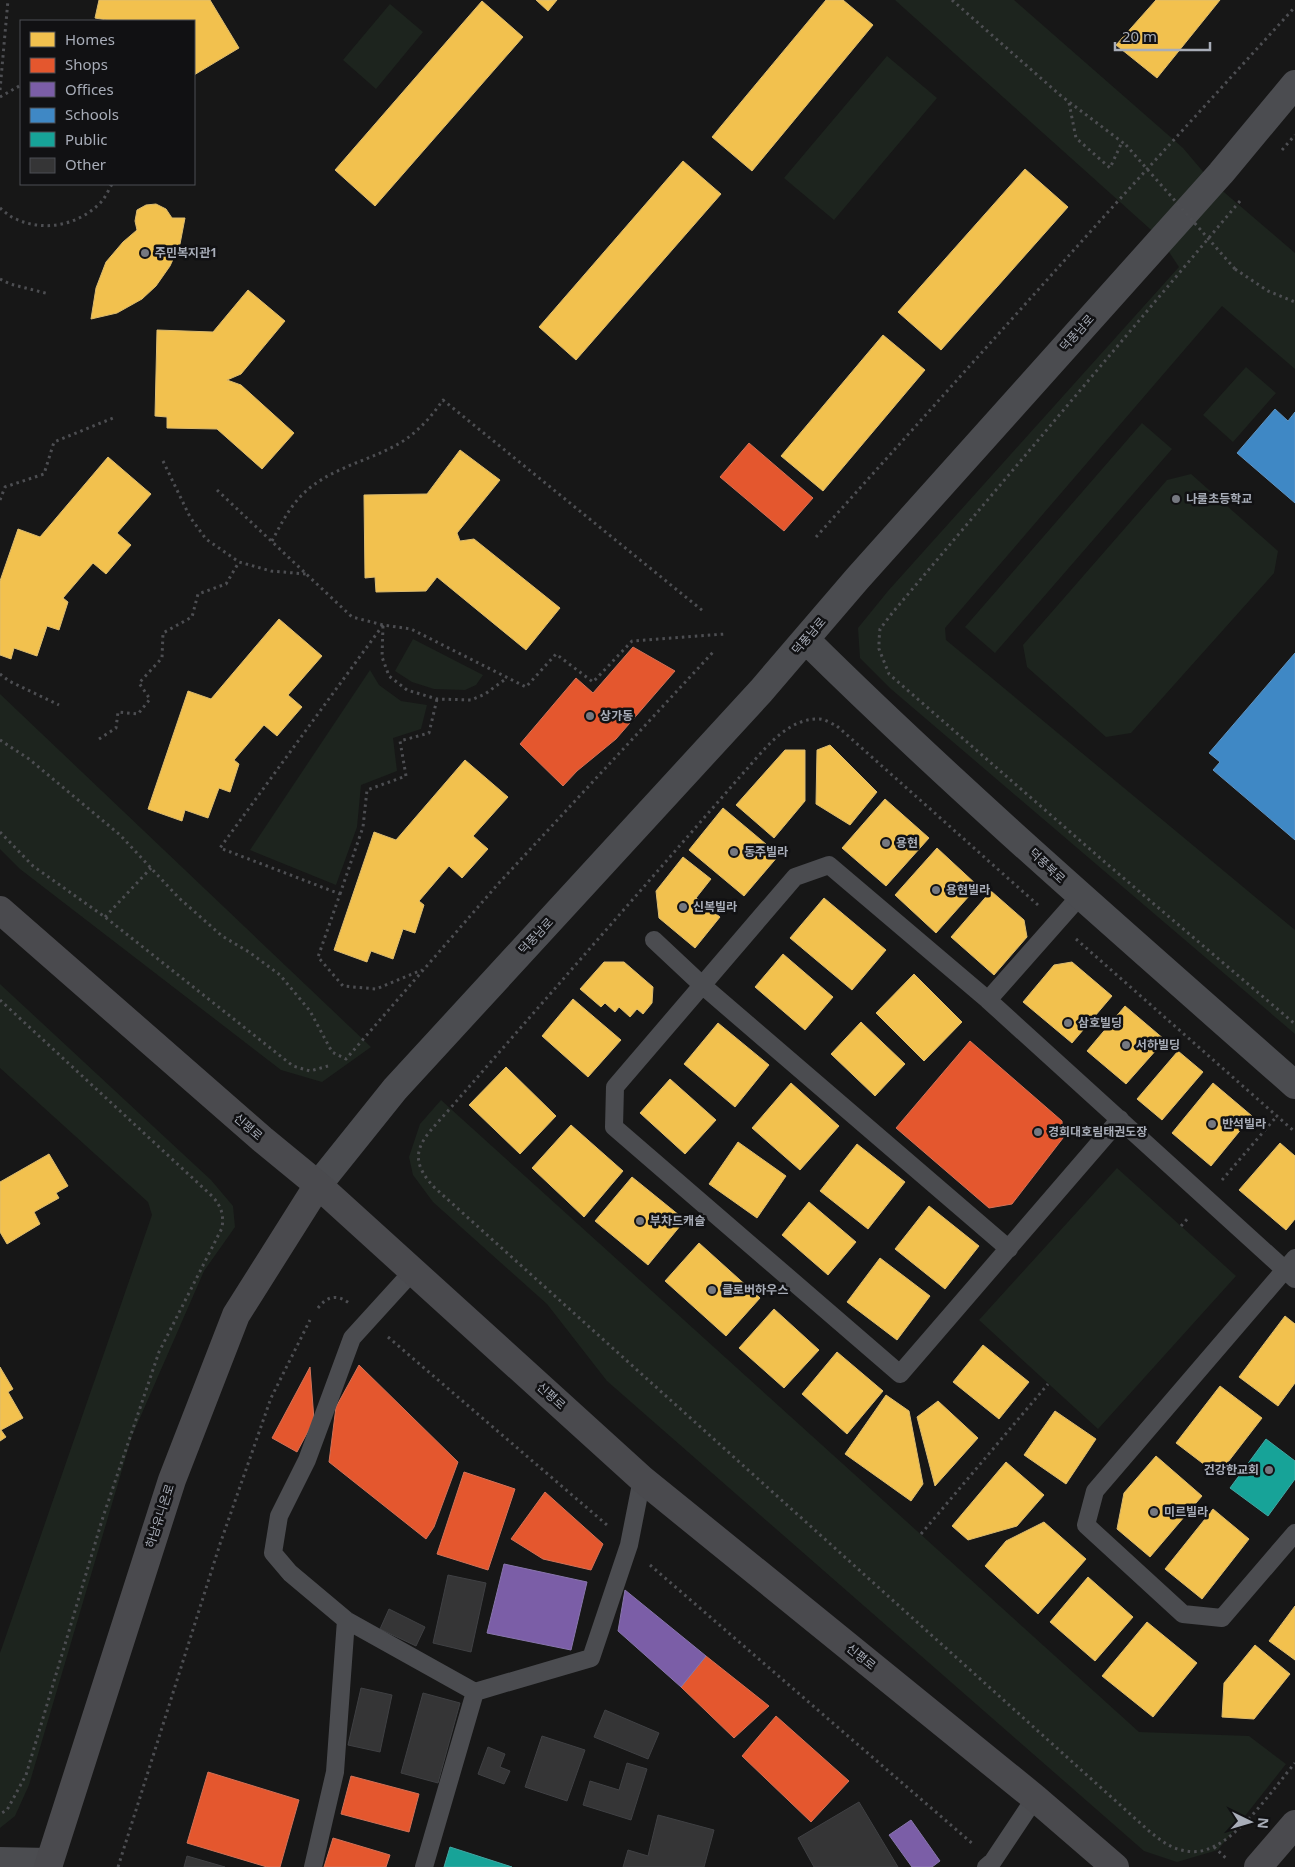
<svg xmlns="http://www.w3.org/2000/svg" width="1295" height="1867" viewBox="0 0 1295 1867" font-family="'Noto Sans','Noto Sans KR',sans-serif">
	<style>
		.green { fill: #1d241e }
		.homes { fill: #f2c14e; stroke: #dcbb6e }
		.shops { fill: #e4572e; stroke: #d27157 }
		.offices { fill: #7b5ea7; stroke: #8876ac }
		.schools { fill: #3f88c5; stroke: #5e93c1 }
		.public { fill: #17a398; stroke: #42a6a2 }
		.building { fill: #353536; stroke: #3f4043 }
		.lines { fill: none; stroke-linecap: round; stroke-linejoin: round }
		.path { stroke: #4d4e52; stroke-width: 3; stroke-dasharray: 2.5 4; stroke-linecap: butt }
		.service { stroke: #4b4c50; stroke-width: 18 }
		.tertiary { stroke: #4b4c50; stroke-width: 28 }
		.secondary { stroke: #4a4a4e; stroke-width: 28 }
		.path-bridge { stroke: #4d4e52; stroke-width: 3; stroke-dasharray: 2.5 4; stroke-linecap: butt }
		.poi-dot { fill: #757880; stroke: #111113; stroke-width: 2 }
		.labels { text-anchor: middle; stroke-width: 5; stroke-linejoin: round; paint-order: stroke }
		.poi-label { font-size: 12px; font-weight: bold; fill: #a8adb8; stroke: #111113; text-anchor: start }
		.street-label { font-size: 12px; fill: #a8adb8; stroke: #111113 }
	</style>
	<rect width="100%" height="100%" fill="#171717"/>
	<path class="green" d="M895,0H1014L1183,148L1211,181L1295,253V369L1222,306L945,628L946,640L1295,930V1034L891,689L860,658L858,628L888,591L1179,267L1159,237Z
		M390,4L423,32L376,89L343,60Z
		M887,56L937,98L834,220L784,178Z
		M1246,367L1276,393L1233,442L1203,415Z
		M1142,423L1172,449L995,653L965,627Z
		M1191,474L1278,551L1274,573L1131,733L1106,737L1027,667L1023,645L1167,480Z
		M413,639L483,675L476,685L465,690L434,689L412,682L395,671Z
		M370,670L379,685L401,701L427,705L421,729L393,738L397,771L361,785L357,827L336,885L250,850Z
		M0,694L371,1047L322,1082L281,1070L20,869L0,849Z
		M0,984L211,1180L233,1206L235,1227L204,1271L132,1436L29,1785L15,1816L0,1828V1653L152,1215L148,1202L0,1068Z
		M441,1100L1139,1732L1249,1736L1286,1764L1218,1850L1177,1862L1144,1851L607,1381L547,1304L433,1202L413,1175L409,1157L420,1124Z
		M1117,1168L1236,1276L1098,1429L979,1320Z"/>
	<path class="homes" d="M99,0H210L239,48L194,75V21H112L95,18Z
		M536,0H557L548,11Z
		M826,0H843L873,25L752,171L712,137Z
		M1156,0H1220L1157,78L1116,45Z
		M482,1L523,37L375,206L335,170Z
		M683,161L721,194L576,360L539,327Z
		M1025,169L1068,207L941,350L898,312Z
		M156,204L166,209L172,218H185L180,244L170,266L156,286L142,299L117,313L91,319L96,288L106,262L123,242L137,230L135,221L137,210L146,205Z
		M248,290L285,321L241,374L227,380L241,385L294,433L262,469L217,429L167,428V417L155,416L157,330L213,332Z
		M883,335L925,370L823,491L781,456Z
		M460,450L500,480L457,533L460,541L474,539L560,608L526,650L437,577L426,591L376,592L375,577L365,578L364,495L427,494Z
		M108,457L151,494L117,533L131,545L106,574L93,563L63,598L68,602L59,630L47,626L37,656L14,648L11,659L0,655V581L18,529L40,537Z
		M279,619L322,656L288,695L302,707L277,736L264,725L234,760L239,764L230,792L219,788L208,818L185,810L182,821L148,809L188,691L211,699Z
		M830,745L877,792L850,825L816,804L817,750Z
		M785,750H805V801L774,838L736,805Z
		M465,760L508,797L473,836L488,849L462,878L449,866L419,901L424,905L415,933L403,929L393,959L371,951L367,962L334,950L374,832L396,840Z
		M885,799L929,838L886,886L842,848Z
		M723,808L779,855L744,896L689,850Z
		M937,848L978,886L936,933L895,895Z
		M683,857L711,879L696,898L720,917L695,948L659,918L656,891Z
		M991,891L1024,920L1027,937L994,975L951,937Z
		M824,898L886,950L852,990L790,938Z
		M783,954L833,997L805,1030L755,987Z
		M604,962H624L653,987L652,1003L643,1014L637,1009L630,1017L619,1007L615,1012L605,1003L601,1007L580,989Z
		M1072,962L1112,996L1072,1043L1023,1002L1054,965Z
		M914,974L962,1022L924,1061L876,1013Z
		M573,999L621,1040L588,1077L542,1036Z
		M1125,1006L1165,1040L1126,1084L1087,1051Z
		M861,1022L905,1064L875,1096L831,1054Z
		M718,1023L769,1065L735,1107L684,1064Z
		M1178,1051L1203,1072L1162,1120L1137,1099Z
		M506,1067L556,1116L520,1154L469,1105Z
		M670,1079L716,1120L685,1154L640,1113Z
		M791,1083L839,1126L800,1170L752,1128Z
		M1213,1083L1252,1116L1211,1166L1172,1133Z
		M571,1125L623,1171L584,1217L532,1168Z
		M738,1142L786,1176L757,1218L709,1184Z
		M1280,1143L1295,1156V1219L1286,1230L1239,1190Z
		M857,1144L905,1182L868,1229L820,1191Z
		M49,1154L68,1186L56,1193L59,1198L34,1212L40,1224L7,1244L0,1232V1182Z
		M632,1177L685,1220L648,1265L595,1221Z
		M809,1202L856,1242L828,1275L782,1235Z
		M929,1206L979,1246L945,1289L895,1249Z
		M699,1243L760,1298L726,1336L665,1281Z
		M880,1258L930,1296L897,1340L847,1302Z
		M774,1309L819,1350L784,1388L739,1348Z
		M1285,1316L1295,1324V1383L1278,1406L1239,1377Z
		M983,1345L1029,1382L999,1419L953,1382Z
		M837,1352L883,1391L847,1434L802,1394Z
		M0,1367L13,1389L8,1392L23,1418L1,1430L6,1437L0,1441Z
		M1220,1386L1262,1418L1218,1475L1176,1443Z
		M886,1395L909,1411L923,1484L911,1501L845,1454Z
		M938,1401L978,1438L935,1486L917,1417Z
		M1055,1411L1096,1439L1066,1484L1024,1455Z
		M1156,1456L1202,1496L1150,1557L1117,1529L1124,1493Z
		M1006,1462L1044,1495L1017,1526L968,1540L952,1526Z
		M1213,1509L1249,1539L1202,1599L1165,1569Z
		M1044,1522L1086,1559L1038,1614L985,1566L1006,1541Z
		M1088,1577L1133,1617L1095,1661L1050,1622Z
		M1295,1606V1660L1269,1641Z
		M1147,1622L1197,1663L1153,1717L1102,1676Z
		M1255,1645L1290,1674L1254,1719L1222,1717L1224,1683Z"/>
	<path class="shops" d="M749,443L813,498L784,531L720,477Z
		M633,647L675,671L616,739L577,771L563,786L520,744L576,678L593,693Z
		M970,1041L1062,1121L1063,1138L1012,1204L989,1208L896,1128Z
		M359,1365L458,1462L434,1527L426,1539L329,1462L336,1407Z
		M310,1367L314,1420L297,1452L272,1438Z
		M464,1472L515,1489L488,1570L437,1554Z
		M545,1492L603,1544L591,1570L543,1559L511,1539Z
		M706,1656L769,1706L734,1738L681,1687Z
		M776,1716L849,1781L811,1822L742,1756Z
		M208,1772L299,1800L280,1867H267L187,1843Z
		M351,1776L419,1794L409,1832L341,1814Z
		M333,1838L390,1855L386,1867H324Z"/>
	<path class="offices" d="M504,1564L587,1582L571,1650L487,1633Z
		M625,1590L706,1656L681,1687L618,1631Z
		M911,1820L940,1861L932,1867H912L889,1835Z"/>
	<path class="schools" d="M1275,409L1288,421L1295,412V503L1237,453Z
		M1295,653V840L1213,770L1220,762L1209,753Z"/>
	<path class="public" d="M1266,1439L1295,1461V1479L1268,1516L1230,1488Z
		M450,1847L512,1867H444Z"/>
	<path class="building" d="M448,1575L486,1583L471,1652L433,1643Z
		M389,1609L425,1627L416,1646L380,1629Z
		M361,1688L392,1695L380,1752L348,1745Z
		M423,1693L460,1703L438,1783L401,1773Z
		M605,1710L659,1733L648,1759L594,1737Z
		M542,1736L585,1750L567,1801L525,1787Z
		M488,1747L505,1754L500,1767L510,1771L504,1784L478,1774Z
		M627,1763L647,1769L631,1820L583,1805L590,1781L619,1790Z
		M859,1802L898,1867H814L798,1838Z
		M658,1815L714,1830L704,1867H623L628,1850L648,1856Z
		M187,1856L225,1867H184Z"/>
	<g class="lines">
		<path class="path" d="M952,0L1060,95L1126,145
			M0,90L8,0
			M0,97L21,85
			M1069,103L1076,138L1110,168L1122,142
			M1282,150L1295,135
			M1240,201L893,612L880,629L879,640V649L889,674L1107,864L1295,1024
			M0,208C5,212 10,217 16,219C46,233 81,224 102,201C106,196 109,189 112,184
			M1235,269L1268,291L1295,302
			M0,279L10,284L49,294
			M163,461L190,517L206,539L239,562L271,571L306,574
			M217,490L352,617L383,625L411,629L526,687L556,654L593,682L632,641L725,634
			M0,500L5,487L44,474L54,442L113,418
			M816,537L1108,212L1295,7
			M272,541C281,524 290,506 304,493C330,468 369,461 400,443C418,432 431,417 443,400L703,611
			M383,625L220,848L340,894L318,957L343,986L376,989L422,970
			M383,626L382,657L389,676L407,690L437,699L471,700L485,694L507,678
			M0,674L9,681L59,705
			M99,739L116,728L118,712L138,714L150,699L139,683L162,658L163,633L192,617L198,594L226,584L239,562
			M0,740L29,759L120,835L179,898L222,936L249,952L280,975L310,1011L332,1052L346,1059L498,884L715,650
			M0,832L33,866L105,917L293,1066L310,1071L328,1066
			M340,894L363,827L367,790L406,776L400,741L429,733L437,699
			M1038,905L837,726C832,724 825,719 819,719C787,718 764,750 745,771L447,1112C423,1139 403,1155 435,1188L1149,1831C1158,1838 1167,1846 1178,1849C1187,1852 1199,1853 1208,1849C1240,1838 1273,1789 1295,1763
			M105,917L151,868
			M1076,939L1295,1132
			M0,1000L212,1196C221,1206 224,1214 222,1228L159,1352L103,1517L26,1775L7,1810L0,1814
			M1222,1180L1277,1116
			M1181,1226L1189,1217
			M318,1308C327,1296 337,1294 349,1303
			M388,1337L607,1525
			M921,1534L1048,1384
			M650,1565L974,1845
			M1214,1847L1228,1860
			M118,1867L220,1544L271,1398L310,1320"/>
		<path class="service" d="M1080,896L988,1000L829,865L795,877L615,1087L614,1127L900,1374L1120,1119
			M654,940L702,985L1009,1249
			M988,1000L1295,1279
			M1295,1258L1095,1491L1086,1525L1183,1614L1222,1618L1295,1533
			M413,1271L352,1338L307,1460L279,1516L273,1553L290,1573L346,1620L475,1692
			M313,1867L335,1772L346,1620
			M424,1867L475,1692L591,1658L629,1545L642,1479
			M986,1867L993,1861L1035,1798"/>
		<path class="tertiary" d="M806,640C963,795 1130,939 1295,1085
			M318,1185L395,1089L761,691L857,579L1221,173L1295,84
			M0,1861L49,1862"/>
		<path class="secondary" d="M0,910L262,1139L318,1185L642,1479L1035,1798L1115,1867
			M48,1867L172,1480L236,1315L318,1185
			M1258,1867L1295,1824"/>
		<path class="path-bridge" d="M1126,145L1235,269"/>
	</g>
	<g class="poi-dot">
		<circle cx="145" cy="253" r="5"/>
		<circle cx="1176" cy="499" r="5"/>
		<circle cx="590" cy="716" r="5"/>
		<circle cx="886" cy="843" r="5"/>
		<circle cx="734" cy="852" r="5"/>
		<circle cx="936" cy="890" r="5"/>
		<circle cx="683" cy="907" r="5"/>
		<circle cx="1068" cy="1023" r="5"/>
		<circle cx="1126" cy="1045" r="5"/>
		<circle cx="1212" cy="1124" r="5"/>
		<circle cx="1038" cy="1132" r="5"/>
		<circle cx="640" cy="1221" r="5"/>
		<circle cx="712" cy="1290" r="5"/>
		<circle cx="1269" cy="1470" r="5"/>
		<circle cx="1154" cy="1512" r="5"/>
	</g>
	<g class="labels">
		<g class="poi-label">
			<text x="155" y="257">주민복지관1</text>
			<text x="1186" y="503">나룰초등학교</text>
			<text x="600" y="720">상가동</text>
			<text x="896" y="847">용현</text>
			<text x="744" y="856">동주빌라</text>
			<text x="946" y="894">용현빌라</text>
			<text x="693" y="911">신복빌라</text>
			<text x="1078" y="1027">삼호빌딩</text>
			<text x="1136" y="1049">서하빌딩</text>
			<text x="1222" y="1128">반석빌라</text>
			<text x="1048" y="1136">경희대호림태권도장</text>
			<text x="650" y="1225">부차드캐슬</text>
			<text x="722" y="1294">클로버하우스</text>
			<text x="1259" y="1474" text-anchor="end">건강한교회</text>
			<text x="1164" y="1516">미르빌라</text>
		</g>
		<g class="street-label">
			<text transform="translate(1077 333) rotate(-48)" y="4">덕풍남로</text>
			<text transform="translate(809 636) rotate(-49)" y="4">덕풍남로</text>
			<text transform="translate(1047 866) rotate(43)" y="4">덕풍북로</text>
			<text transform="translate(536 936) rotate(-47)" y="4">덕풍남로</text>
			<text transform="translate(248 1127) rotate(41)" y="4">신평로</text>
			<text transform="translate(551 1396) rotate(42)" y="4">신평로</text>
			<text transform="translate(160 1516) rotate(-72)" y="4">하남유니온로</text>
			<text transform="translate(861 1657) rotate(39)" y="4">신평로</text>
		</g>
	</g>
	<rect x="20" y="20" width="175" height="165" fill="#111113" stroke="#4d4f55"/>
	<rect x="30" y="32" width="25" height="15" fill="#f2c14e" stroke="#4d4f55"/>
	<text x="65" y="45" font-size="15" fill="#a8adb8">Homes</text>
	<rect x="30" y="58" width="25" height="15" fill="#e4572e" stroke="#4d4f55"/>
	<text x="65" y="70" font-size="15" fill="#a8adb8">Shops</text>
	<rect x="30" y="82" width="25" height="15" fill="#7b5ea7" stroke="#4d4f55"/>
	<text x="65" y="95" font-size="15" fill="#a8adb8">Offices</text>
	<rect x="30" y="108" width="25" height="15" fill="#3f88c5" stroke="#4d4f55"/>
	<text x="65" y="120" font-size="15" fill="#a8adb8">Schools</text>
	<rect x="30" y="132" width="25" height="15" fill="#17a398" stroke="#4d4f55"/>
	<text x="65" y="145" font-size="15" fill="#a8adb8">Public</text>
	<rect x="30" y="158" width="25" height="15" fill="#353536" stroke="#4d4f55"/>
	<text x="65" y="170" font-size="15" fill="#a8adb8">Other</text>
	<g transform="translate(1250 1822) rotate(95)" stroke="#111113" stroke-width="4" paint-order="stroke">
	<path d="M0-4L9 19L0 12L-9 19Z" fill="#a8adb8"/>
	<text y="-8" font-size="14" font-weight="bold" text-anchor="middle" fill="#a8adb8">N</text>
	</g>
	<path d="M1115 42v8h95v-8" fill="none" stroke="#a8adb8" stroke-width="2.5"/>
	<text x="1122" y="42" font-size="15" fill="#a8adb8" stroke="#111113" stroke-width="4" paint-order="stroke">20 m</text>
</svg>
